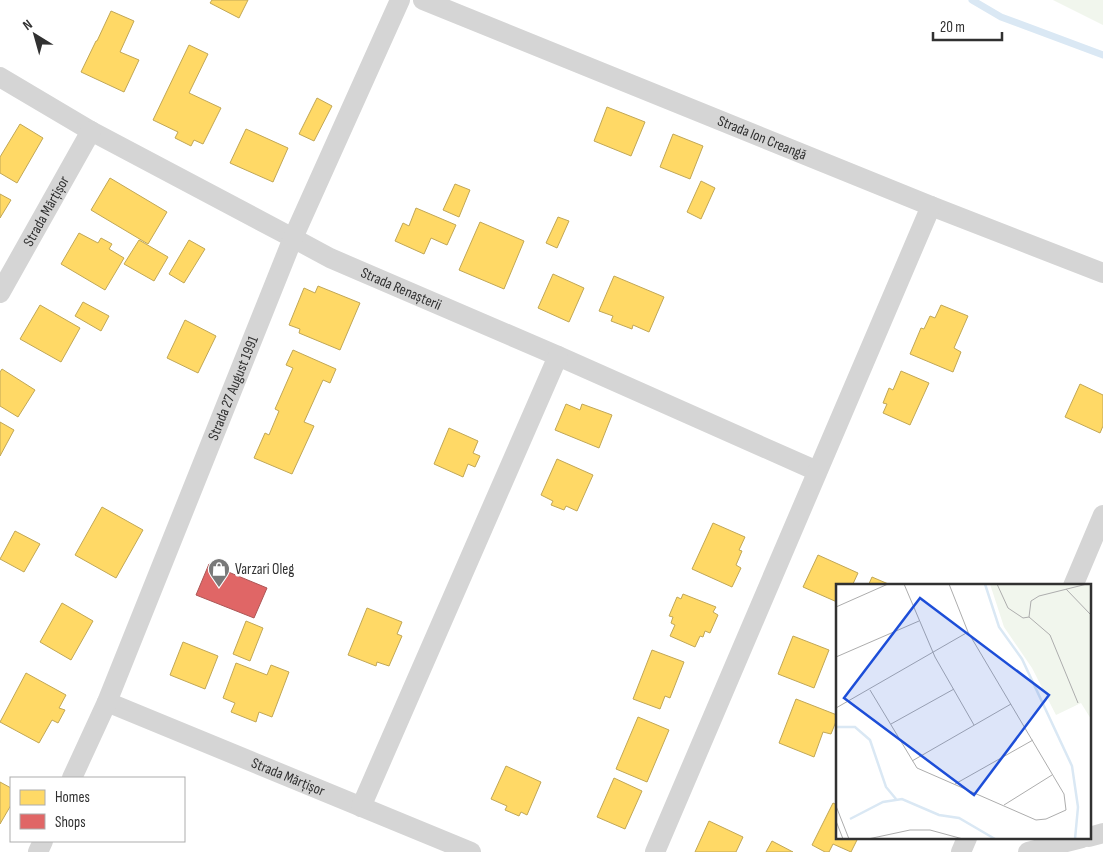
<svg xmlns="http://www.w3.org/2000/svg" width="1103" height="852" viewBox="0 0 1103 852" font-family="'Sofia Sans Condensed',sans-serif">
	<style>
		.green { fill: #f1f6ed }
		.homes { fill: #ffd966; stroke: #c1a756 }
		.shops { fill: #e06666; stroke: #ac5656 }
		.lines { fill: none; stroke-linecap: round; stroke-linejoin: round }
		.stream { stroke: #dae8f4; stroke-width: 7 }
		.minor { stroke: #d5d5d5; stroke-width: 20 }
		.labels { text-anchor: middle; stroke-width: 5; stroke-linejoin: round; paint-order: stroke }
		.street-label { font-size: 15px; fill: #313131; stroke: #fff }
		.poi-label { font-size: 15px; fill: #313131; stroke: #fff; text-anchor: start }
		.inset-river { fill: none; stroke: #dae8f4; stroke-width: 2.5 }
		.inset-road { fill: none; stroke: #adadad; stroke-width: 1 }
		.view { fill: #1d4ed8; fill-opacity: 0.15; stroke: #1d4ed8; stroke-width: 2.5 }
		.inset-edge { fill: none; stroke: #313131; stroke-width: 2.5 }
	</style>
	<rect width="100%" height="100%" fill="#fff"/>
	<path class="green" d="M1053,0H1103V25Z"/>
	<path class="homes" d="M212,0H248L239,18L210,3Z
		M111,11L134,21L120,52L139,60L124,92L81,72L96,41H97Z
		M189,45L208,54L189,93L221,108L203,144L194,140L191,146L175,138L178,132L153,120Z
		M317,98L332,106L314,141L299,134Z
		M607,107L645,122L631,156L594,141Z
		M20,124L43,138L17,183L0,173V157Z
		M246,129L288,148L273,182L230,163Z
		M673,134L703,146L690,179L660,167Z
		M110,178L167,212L148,244L91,210Z
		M701,181L715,188L701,219L687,212Z
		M455,184L470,190L459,217L443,210Z
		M0,194L11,200L0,218Z
		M416,208L456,225L447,245L431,238L424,254L395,241L403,223L409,226Z
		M558,217L569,221L557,248L546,243Z
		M480,222L524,241L504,289L459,270Z
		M79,233L98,243L101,238L112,244L109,249L124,258L105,290L61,264Z
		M139,240L168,257L154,281L124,264Z
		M189,240L205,249L184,283L169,274Z
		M553,274L584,288L569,322L538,308Z
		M614,276L664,297L649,332L633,325L632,329L611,321L613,316L599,311Z
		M318,286L360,303L340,350L299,333L300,329L289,325L304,288L315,293Z
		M83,302L109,316L101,331L75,316Z
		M40,305L80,328L61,362L20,339Z
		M941,305L968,316L954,348L961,352L953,372L910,354L921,328L924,329L930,316L935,318Z
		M185,320L216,336L198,373L167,358Z
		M293,350L336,369L330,383L323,380L304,422L314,426L292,474L254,458L265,433L269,435L279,411L275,409L293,368L286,365Z
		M2,369L35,390L18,417L0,406V372Z
		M901,371L929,383L910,425L883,413L887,404L883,403L889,388L893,390Z
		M1080,384L1103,395V426L1100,433L1065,417Z
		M566,404L580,410L582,404L612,415L599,448L555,430Z
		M0,422L14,430L0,456Z
		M449,428L478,441L473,453L480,456L475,467L468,464L463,477L434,464Z
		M557,459L593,475L577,511L566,506L564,510L551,505L553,501L541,495Z
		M102,507L143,530L116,578L75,555Z
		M713,523L745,537L739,550L742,551L736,565L741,568L732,587L692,569Z
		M15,531L40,544L24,572L0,559Z
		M818,555L858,573L852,586H837V602L803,587Z
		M872,577L893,586H868Z
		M683,594L716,607L713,612L718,615L710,633L705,631L703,637L700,636L695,647L670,636L675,625L671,623L673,617L669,616L677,597L681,599Z
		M62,603L93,621L71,660L40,642Z
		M367,608L402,622L397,634L402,636L389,666L377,662L376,666L348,655Z
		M246,621L263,628L250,661L233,654Z
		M793,636L829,650L814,688L778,674Z
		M183,642L218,656L205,689L170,675Z
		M652,650L684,662L670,698L665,696L660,709L633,699Z
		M236,663L267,675L271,665L289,672L272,717L259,712L256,722L231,712L235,703L223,698Z
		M26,673L66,695L59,708L65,710L58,723L52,720L39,743L0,722Z
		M796,699L837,715V719L831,734L823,732L814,757L779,743Z
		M638,717L669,730L647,782L616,769Z
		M506,766L541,782L527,815L521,812L519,816L505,810L507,806L491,799Z
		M614,778L642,791L625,829L597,817Z
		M0,782L11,788V805L0,824Z
		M833,803L837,805V838H858L851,852L833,844L829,852H825L812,845Z
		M709,821L743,837L736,852H695Z
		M772,841L793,852H766Z"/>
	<path class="shops" d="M209,564L267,588L254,618L196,595Z"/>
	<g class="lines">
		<path class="stream" d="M972,0L1001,17L1103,55"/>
		<g class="minor">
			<path id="s1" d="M423,0L931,206L1103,273"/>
			<path id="s2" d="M0,77L91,131L293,238L330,258L558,356L817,471"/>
			<path id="s3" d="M0,293L91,131"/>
			<path d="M1073,586L1103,515"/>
			<path id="s4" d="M107,702L471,852"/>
			<path id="s5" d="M72,778L107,702L293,238L400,0"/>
			<path d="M361,807L558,356"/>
			<path d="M1089,837L1103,833"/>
			<path d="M38,852L43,841"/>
			<path d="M655,852L931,206"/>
			<path d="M961,852L967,838"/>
			<path d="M1028,852L1082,838"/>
		</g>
	</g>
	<defs>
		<g id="shop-pin" transform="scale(1.125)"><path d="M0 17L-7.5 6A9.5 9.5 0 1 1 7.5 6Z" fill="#797979" stroke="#fff"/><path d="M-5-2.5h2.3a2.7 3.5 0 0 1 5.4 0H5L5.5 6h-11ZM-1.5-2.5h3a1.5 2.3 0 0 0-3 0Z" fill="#fff"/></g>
	</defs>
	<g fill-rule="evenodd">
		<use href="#shop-pin" x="219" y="569"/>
	</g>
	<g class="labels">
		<g class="street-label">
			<text dy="5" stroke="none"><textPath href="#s1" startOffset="366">Strada Ion Creangă</textPath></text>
			<text dy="5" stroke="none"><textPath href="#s3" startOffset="94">Strada Mărțișor</textPath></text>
			<text dy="5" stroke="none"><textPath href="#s2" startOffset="454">Strada Renașterii</textPath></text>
			<text dy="5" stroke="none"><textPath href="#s5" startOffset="422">Strada 27 August 1991</textPath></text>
			<text dy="5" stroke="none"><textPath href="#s4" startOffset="196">Strada Mărțișor</textPath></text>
		</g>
		<g class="poi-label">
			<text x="235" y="574">Varzari Oleg</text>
		</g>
	</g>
	<g transform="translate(836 584)">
		<rect width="255" height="255" fill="#fff"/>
		<path d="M154,0H255V135L245,119L220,131L196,84L168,43Z" fill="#f1f6ed"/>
		<path class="inset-river" d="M149,0L163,43L186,75L236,182L242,223L239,255M0,143H19L34,156L50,203L60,215M14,235L47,218L66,215L103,231L123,234L159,255"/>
		<path class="inset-road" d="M68,0L99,73L138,141M161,0L172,24L187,34L193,33L214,51L242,119M230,5L255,31M0,23L52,0M193,33L195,17L203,12L251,0M0,73L83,37M34,106L81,184L200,236L210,235L230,226L228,210L132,48L113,0M0,124L132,48M55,140L118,105M76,177L175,120M119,200L197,156M168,221L216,191M0,222L13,255M0,237L7,255M32,255L74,246H94L127,255"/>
		<path class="view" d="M84,14L213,111L138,211L8,114Z"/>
		<rect width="255" height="255" class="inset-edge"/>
	</g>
	<rect x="10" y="777" width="175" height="65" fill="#ffffff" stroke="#adadad"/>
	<rect x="20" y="790" width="25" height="15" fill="#ffd966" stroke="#adadad"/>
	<text x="55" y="802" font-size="15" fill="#313131">Homes</text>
	<rect x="20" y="814" width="25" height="15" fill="#e06666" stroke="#adadad"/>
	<text x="55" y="827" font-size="15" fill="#313131">Shops</text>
	<g transform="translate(35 35) rotate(323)" stroke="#ffffff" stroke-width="4" paint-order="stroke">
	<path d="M0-4L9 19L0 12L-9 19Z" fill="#313131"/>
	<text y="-8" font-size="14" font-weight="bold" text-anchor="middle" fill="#313131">N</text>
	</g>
	<path d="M933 32v8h69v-8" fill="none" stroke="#313131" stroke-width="2.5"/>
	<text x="940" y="32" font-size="15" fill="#313131" stroke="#ffffff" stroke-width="4" paint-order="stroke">20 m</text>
</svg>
